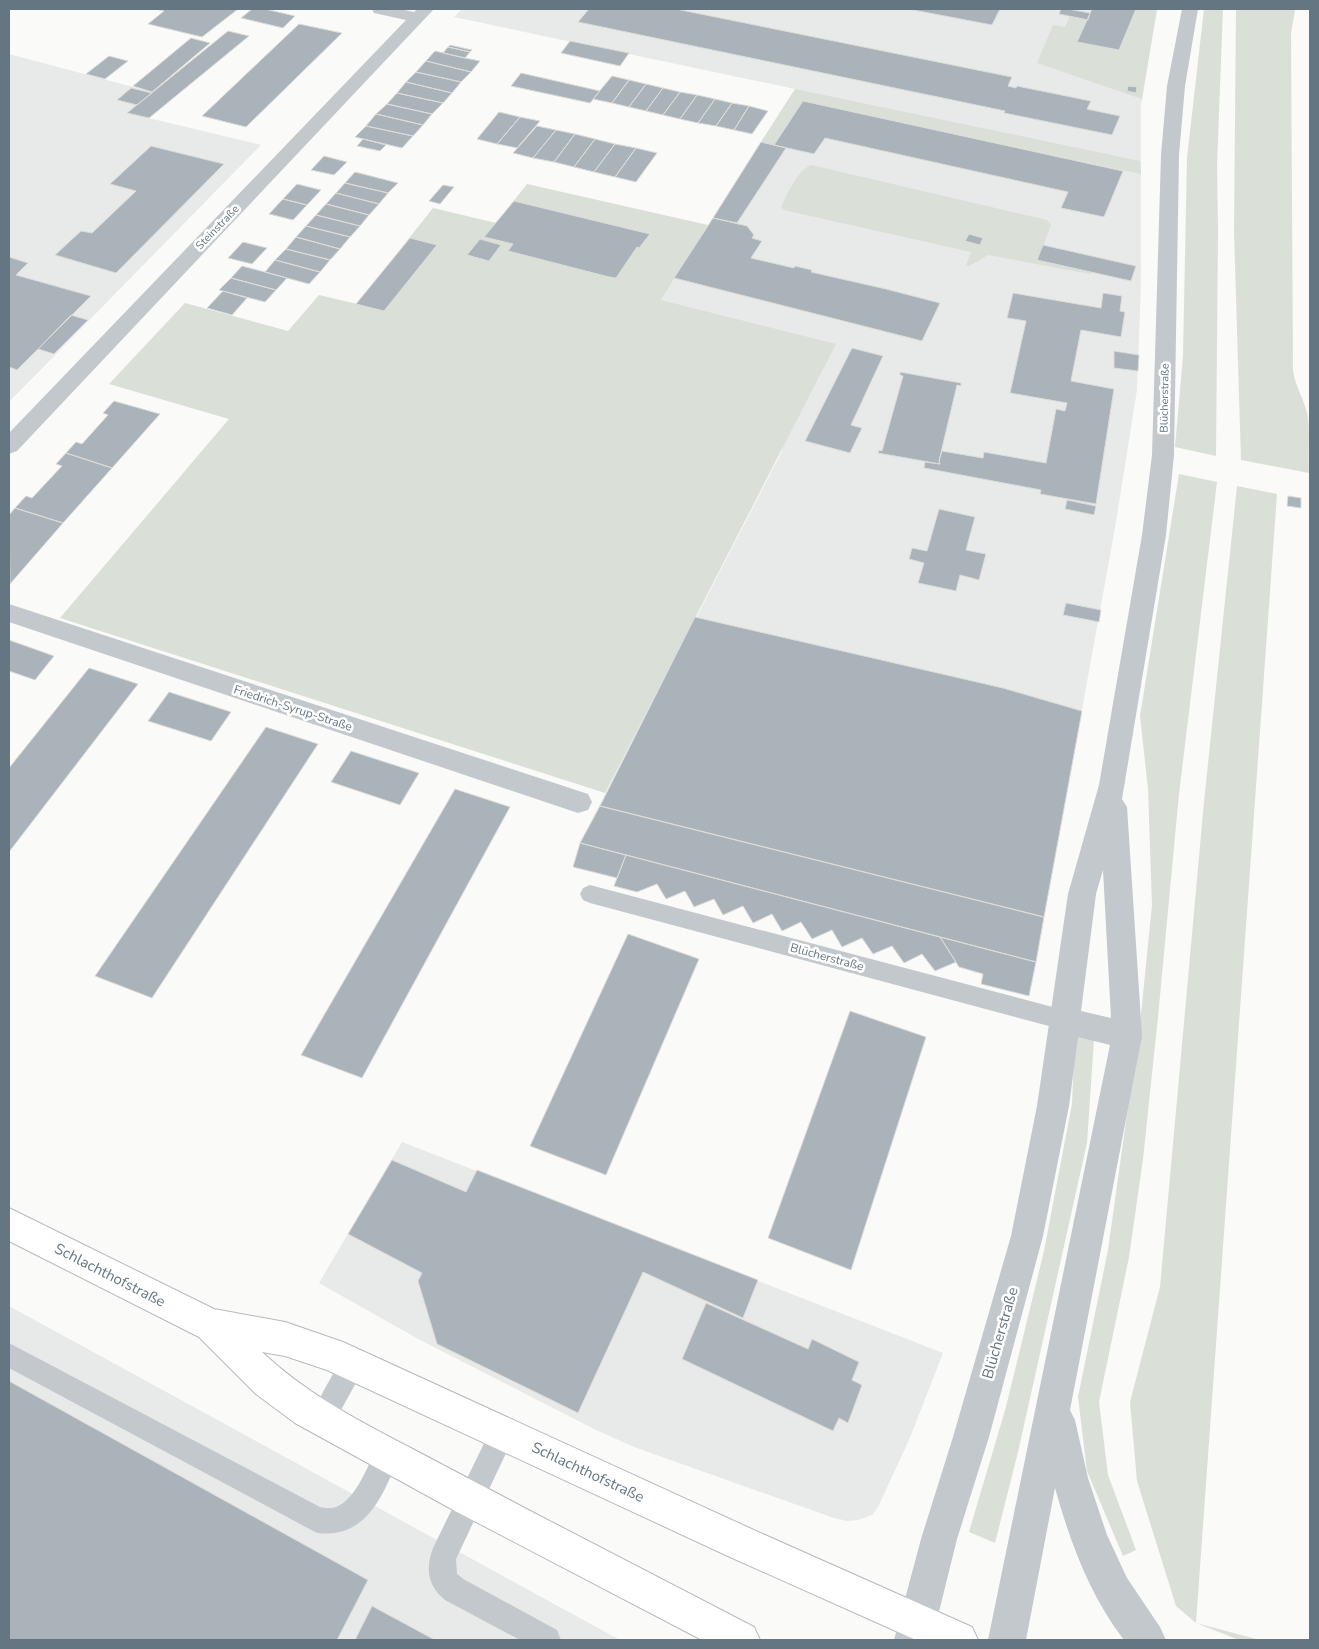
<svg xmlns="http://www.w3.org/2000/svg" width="1319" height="1649" viewBox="0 0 1319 1649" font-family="'Nunito Sans',sans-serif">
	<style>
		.built { fill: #e8e9e9 }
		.green { fill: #dadfd7 }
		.building { fill: #aab3b9; stroke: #dcdcda }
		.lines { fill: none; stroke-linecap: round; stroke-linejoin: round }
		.primary-casing { stroke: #b5babe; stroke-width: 2 }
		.service { fill: #c3c8cc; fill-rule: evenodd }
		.minor { fill: #c3c8cc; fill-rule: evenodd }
		.primary { fill: #fff; fill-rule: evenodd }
		.labels { text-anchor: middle; stroke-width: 5; stroke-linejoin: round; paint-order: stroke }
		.far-street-label { font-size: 11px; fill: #657683; stroke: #fff }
		.street-label { font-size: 12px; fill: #657683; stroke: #fff }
		.near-street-label { font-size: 15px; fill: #657683; stroke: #fff }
	</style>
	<rect width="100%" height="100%" fill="#fafaf8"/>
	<path class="built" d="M462,9H1157L1141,105V283L1137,390L1115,528L1036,962L580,843L782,451L661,300L795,89L454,17Z
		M9,54L152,92L128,113L261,145L9,402Z
		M402,1142L943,1353L909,1440L878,1507L872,1515L858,1520L847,1521L834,1518L634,1447L594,1429L420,1340L319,1283Z
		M9,1306L620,1640H9Z"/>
	<path class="green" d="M1136,9H1157L1142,99L1037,63L1053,25L1065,27L1070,16L1088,20L1077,42L1119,50Z
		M1204,9H1223L1217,165L1218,229L1216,456L1175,447L1183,356L1187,158Z
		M1236,9L1295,10L1291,33L1293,371C1296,389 1305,400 1308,417C1310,435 1308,454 1309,473L1241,460L1234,232Z
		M795,89L1140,161L1141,174L803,101L774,145L761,142Z
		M811,165L1047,220L1051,225L1038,260L1092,272L1090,274L988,255L969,266H966L971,252L784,210L781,207C787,194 798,170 811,165Z
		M527,184L708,225L661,300L836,344L605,793L60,618L229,419L109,384L185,303L288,331L319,295L357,304L433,208L496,223Z
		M1179,474L1217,482L1179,794L1158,1017L1143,1159L1129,1257L1099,1402L1108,1475L1136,1550L1123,1556L1087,1471L1078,1397L1108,1250L1141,1014L1152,905L1148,789L1140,716Z
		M1237,486L1277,494L1196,1623L1260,1640H1239L1196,1623L1176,1606L1137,1481L1130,1402L1160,1287L1204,802Z
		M1075,1035L1094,1039L1087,1143L1018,1452L995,1543L969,1532L1006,1407L1044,1251L1072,1104Z"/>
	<path class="building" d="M155,9H238L202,37L148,24L164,11Z
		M252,9H265L295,16L283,28L241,18Z
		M589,9H676L1012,77L1008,86L1016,88L1017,86L1091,101L1087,109L1120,116L1112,135L1004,113L1005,111L578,22Z
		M908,9H1000L992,25Z
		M1061,9H1068L1090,13L1088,20L1059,14Z
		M1092,9H1136L1119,50L1077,42Z
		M299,24L342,33L246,127L202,116Z
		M228,31L249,36L149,118L127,113Z
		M191,38L210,43L152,92L133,86Z
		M570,41L629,53L620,66L561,53Z
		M450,45L472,50L470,52L448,47Z
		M448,47L470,52L465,58L443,53Z
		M435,51L465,58L480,61L471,72L426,61Z
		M109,56L128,61L105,79L86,74Z
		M426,61L471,72L461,82L416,72Z
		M416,72L461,82L452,93L406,82Z
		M521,73L600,91L590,103L511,86Z
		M612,76L629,80L612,103L593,99Z
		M629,80L646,84L629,107L612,103Z
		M406,82L452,93L443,103L397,93Z
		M646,84L663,88L646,111L629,107Z
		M1128,86L1137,87L1136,93L1127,91Z
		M131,88L152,93L137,105L117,100Z
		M663,88L680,92L663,115L646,111Z
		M680,92L697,95L680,119L663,115Z
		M397,93L443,103L432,114L387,104Z
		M697,95L715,99L698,123L680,119Z
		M715,99L732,103L716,126L698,123Z
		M803,101L1123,171L1104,217L1061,208L1068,192L825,138L814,154L774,145Z
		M732,103L749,106L734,130L716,126Z
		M387,104L432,114L423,125L376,114Z
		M749,106L768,111L752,134L734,130Z
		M499,112L520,117L497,144L477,139Z
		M376,114L423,125L413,136L366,126Z
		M520,117L540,121L517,148L497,144Z
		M366,126L413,136L402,148L355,137Z
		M537,126L556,130L533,158L513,153Z
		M556,130L575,134L554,162L533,158Z
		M575,134L595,139L574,167L554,162Z
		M363,139L386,145L380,151L357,146Z
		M595,139L615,144L594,172L574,167Z
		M761,142L786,148L737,223L713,218Z
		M615,144L636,148L615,177L594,172Z
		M151,146L224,164L116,273L55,255L81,231L92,233L136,191L110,184Z
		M636,148L657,153L636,182L615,177Z
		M324,156L347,162L334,175L311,170Z
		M355,172L398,183L388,193L345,183Z
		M345,183L388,193L379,204L336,193Z
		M297,184L321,190L307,205L283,199Z
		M443,185L454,187L440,204L429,201Z
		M336,193L379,204L369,215L326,204Z
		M283,199L307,205L293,220L269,214Z
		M514,201L650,234L639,248L637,247L616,278L609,277L508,251L513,244L484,237Z
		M326,204L369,215L360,226L316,215Z
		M316,215L360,226L350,237L306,226Z
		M713,218L747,226L754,235L752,238L762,241L751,258L794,268L795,266L812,270L811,272L886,289L940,303L922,341L674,278Z
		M306,226L350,237L340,249L296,237Z
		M969,234L983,238L980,245L965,241Z
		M296,237L340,249L330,260L286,249Z
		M410,238L437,245L384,311L356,304Z
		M480,239L501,245L489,261L467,255Z
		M243,242L267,248L252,264L228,258Z
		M1043,245L1136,266L1131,281L1037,260Z
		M286,249L330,260L320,272L275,260Z
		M9,257L28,263L16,275L91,296L17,370L9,367Z
		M275,260L320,272L309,284L265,272Z
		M242,266L265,272L287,278L276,290L231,278Z
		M231,278L276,290L265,302L219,290Z
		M223,291L247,298L232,315L207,308Z
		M1013,293L1101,308L1103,293L1122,296L1120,311L1125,312L1121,337L1081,330L1071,381L1114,389L1096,504L1040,494L1041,490L924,468L925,462L940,464L939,461L942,451L983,458L984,452L1046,463L1056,409L1065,411L1067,403L1010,393L1026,321L1007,318Z
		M71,315L88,320L54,354L38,349Z
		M852,348L883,356L851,425L862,428L850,453L805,441Z
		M1114,351L1139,355L1138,371L1114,368Z
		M900,372L961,383V386L957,385L939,461L940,464L878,453L879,450L882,451L903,376L900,375Z
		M114,401L160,414L112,468L66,453L76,442L82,444L108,415L103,413Z
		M66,453L112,468L63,523L15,508L26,496L32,498L62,466L56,464Z
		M1288,496L1301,498V508L1287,506Z
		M1067,500L1096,506L1094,515L1065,509Z
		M15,508L63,523L10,584L9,515Z
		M939,509L975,517L966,550L986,554L979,580L960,575L956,591L918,583L924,563L909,559L912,548L927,551Z
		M1066,603L1101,610L1099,622L1063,615Z
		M695,617L1003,688L1082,711L1044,917L600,806Z
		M9,640L54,656L35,680L9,671Z
		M89,668L138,684L9,852V768Z
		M169,692L231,712L211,741L148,721Z
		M266,727L318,744L152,998L95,976Z
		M351,751L419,773L400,805L331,782Z
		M455,789L510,807L362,1078L301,1055Z
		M600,806L1044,917L1036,962L580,843Z
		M580,843L626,855L617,878L573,867Z
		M626,855L940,937L956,962L935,971L922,954L904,963L892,946L873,954L862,938L842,947L832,930L812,939L801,922L782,931L772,914L753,923L743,906L723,915L714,899L694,907L685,891L666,899L657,884L637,892L614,886Z
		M628,934L699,959L606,1175L530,1146Z
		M940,937L1036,962L1029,996L981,984L983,974L959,967Z
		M850,1011L926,1037L851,1270L768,1238Z
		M392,1160L466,1192L477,1170L758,1280L743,1318L643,1272L578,1413L437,1344L418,1281L422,1273L348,1234Z
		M706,1303L808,1349L812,1339L859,1362L852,1380L862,1385L848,1423L839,1418L833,1431L682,1359Z
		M9,1381L368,1580L337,1640H9Z
		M372,1606L435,1640H355Z"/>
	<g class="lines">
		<g class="primary-casing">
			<path id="primary" d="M9,1208L214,1309L285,1322L343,1342L756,1531L972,1627L978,1640H916L730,1557L327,1370L285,1356L262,1352C315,1402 378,1430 441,1464C545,1519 650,1573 754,1627L760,1640H702L457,1512L295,1423L256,1394L199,1337L9,1241Z"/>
		</g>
		<path class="service" d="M590,885L1064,1010L1072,1013L1075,1020L1072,1027L1064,1030L590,903L583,900L580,894L583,888Z
			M9,1343L320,1507C325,1508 330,1509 336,1507C356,1500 369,1463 378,1445L387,1441L396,1445L400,1454C384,1493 368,1539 317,1533L9,1368Z
			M353,1350L362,1354L366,1363L362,1372L331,1428L322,1432L313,1428L309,1419L313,1410L344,1354Z
			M503,1419L512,1423L516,1432L456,1559L457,1574L465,1580L557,1630L561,1640H520L445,1600C428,1586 425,1569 433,1548L494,1423Z"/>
		<path class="minor" d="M372,9H400L414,12L417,9H434L17,451L9,454V433L406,20L374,13Z
			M1182,9H1198L1185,86L1179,155L1174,455L1166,535L1122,799L1127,807L1142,1036L1070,1410L1075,1420L1088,1478L1107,1535L1127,1578L1160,1627L1166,1640H1124C1090,1596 1070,1542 1055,1488L1026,1640H988L1110,1045L1078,1037L1069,1106L1043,1236L989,1437L957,1539L932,1640H894L921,1539L953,1437L1011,1236L1037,1106L1068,894L1099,785L1142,535L1152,455L1161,155L1167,86ZM1103,870L1111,1018L1081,1011L1096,894Z
			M9,604L588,794L592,802L588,810L578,813L9,622Z"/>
		<use href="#primary" class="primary"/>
	</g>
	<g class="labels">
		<g class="far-street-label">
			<text transform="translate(217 227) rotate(-46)" y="4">Steinstraße</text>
			<text transform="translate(1164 398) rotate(-89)" y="4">Blücherstraße</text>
		</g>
		<g class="street-label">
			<text transform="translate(293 708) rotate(18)" y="4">Friedrich-Syrup-Straße</text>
			<text transform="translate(827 957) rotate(15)" y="4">Blücherstraße</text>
		</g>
		<g class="near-street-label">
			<text transform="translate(110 1275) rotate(27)" y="5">Schlachthofstraße</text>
			<text transform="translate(1000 1333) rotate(-74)" y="5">Blücherstraße</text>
			<text transform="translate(588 1472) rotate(25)" y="5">Schlachthofstraße</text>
		</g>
	</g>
	<rect width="1319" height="1649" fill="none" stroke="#657683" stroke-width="20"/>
</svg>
